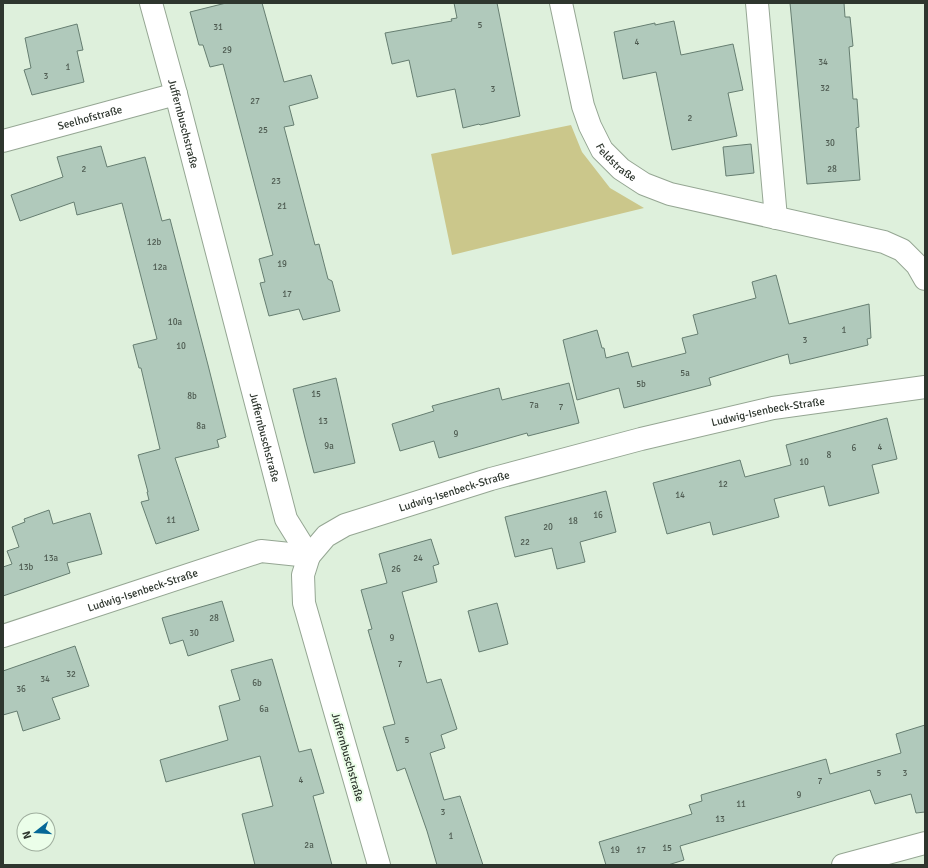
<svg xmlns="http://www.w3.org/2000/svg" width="928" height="868" viewBox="0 0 928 868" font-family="Signika,sans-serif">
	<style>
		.green { fill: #cbc78b }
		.building { fill: #b0c9bb; stroke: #667e71 }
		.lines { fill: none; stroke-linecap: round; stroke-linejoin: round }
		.minor-casing { stroke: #95a693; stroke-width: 24 }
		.minor { stroke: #fff; stroke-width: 22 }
		.labels { text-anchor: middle; stroke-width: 4; stroke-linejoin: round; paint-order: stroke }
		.number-label { font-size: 9px; fill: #4e5b51 }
		.street-label { font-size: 11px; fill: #2e362e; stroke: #ebfee9 }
	</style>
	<rect width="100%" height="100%" fill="#def0dc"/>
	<path class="green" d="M571,125L582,152L610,188L644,208L452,255L431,154Z"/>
	<path class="building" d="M226,3H262L284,82L311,75L318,98L289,106L294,125L284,127L315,245L319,244L328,279L332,281L340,311L303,320L299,309L269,316L260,283L265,282L259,259L273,255L223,64L210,67L203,45H199L190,12Z
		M454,3H497L520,116L480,125L479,124L463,128L455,89L417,97L409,60L392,64L385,33L452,21L451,19L457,18Z
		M790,3H844L845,17H850L853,46L849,47L853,99H857L859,127L856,128L860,180L807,184Z
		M674,21L681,55L733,44L743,90L728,93L737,136L672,150L656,72L623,79L614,32L655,23V25Z
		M77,24L83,50L77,51L84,82L32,95L24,70L31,68L25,38Z
		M751,144L754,173L726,176L723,147Z
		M101,146L107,167L145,157L162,221L170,219L208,365L226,437L217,440L219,447L175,458L199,530L156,544L141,502L149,500L147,492H148L138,455L160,449L141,368H139L133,345L157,339L122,203L77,215L74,202L20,221L11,195L63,177L57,157Z
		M776,275L789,324L869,304L871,338L867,339L868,345L790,364L788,354L709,378L711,385L624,408L619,388L577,400L563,340L597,330L602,348H604L606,358L628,352L632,367L686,353L682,338L698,334L693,315L756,298L752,282Z
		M336,378L355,463L314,473L305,438L293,389Z
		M569,383L579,423L528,436L527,433L439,458L434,441L400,451L392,424L434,411L432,406L499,388L502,400Z
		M887,418L897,459L872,465L879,493L829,506L824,486L774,499L779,517L713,535L710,522L667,534L653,483L740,460L745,477L791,465L786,445Z
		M606,491L616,532L580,542L585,562L557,569L552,548L515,557L505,517Z
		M49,510L53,524L90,513L102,554L67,563L70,573L3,596V567L12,564L7,551L19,547L12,527L25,522L24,519Z
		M431,539L439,564L433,566L437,582L402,592L427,683L441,679L457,729L441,735L445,748L430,753L444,800L460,796L483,865H437L427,831L405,768L397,771L383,727L395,724L368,630L372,629L361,590L387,583L379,554Z
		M222,601L234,641L188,656L183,640L170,644L162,618Z
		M497,603L508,644L479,652L468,611Z
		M75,646L89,686L52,698L60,719L23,731L17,711L3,715V671Z
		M272,659L299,752L311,749L324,793L313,796L332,865H255L242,814L273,806L260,756L166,782L160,760L228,740L219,706L240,700L231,670Z
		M925,725V812L916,813L911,794L875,804L870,790L680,846L684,860L668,865H606L599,842L692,814L689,805L702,801L701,795L826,759L830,774L901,753L896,734Z"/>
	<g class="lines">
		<g class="minor-casing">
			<g id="minor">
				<path id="s1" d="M151,3L176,94L286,519L309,556"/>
				<path id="s2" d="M561,3L583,106L590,126L602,150L621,169L644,184L670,194L884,242L902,250L917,265L925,279"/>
				<path d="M757,3L776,218"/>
				<path id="s3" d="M3,141L176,94"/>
				<path id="s4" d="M3,636L261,551L309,556"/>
				<path id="s5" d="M379,865L304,603L303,575L309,556L326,536L345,525L491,479L641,439L773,408L925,387"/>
				<path d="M843,865L925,843"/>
			</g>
		</g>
		<use href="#minor" class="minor"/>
	</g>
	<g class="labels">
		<g class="number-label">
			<text x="480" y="28">5</text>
			<text x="218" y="30">31</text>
			<text x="637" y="45">4</text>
			<text x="227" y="53">29</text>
			<text x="823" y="65">34</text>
			<text x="68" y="70">1</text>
			<text x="46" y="79">3</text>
			<text x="825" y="91">32</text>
			<text x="493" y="92">3</text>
			<text x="255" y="104">27</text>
			<text x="690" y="121">2</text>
			<text x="263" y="133">25</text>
			<text x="830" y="146">30</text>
			<text x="84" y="172">2</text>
			<text x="832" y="172">28</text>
			<text x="276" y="184">23</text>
			<text x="282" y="209">21</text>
			<text x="154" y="245">12b</text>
			<text x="282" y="267">19</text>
			<text x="160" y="270">12a</text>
			<text x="287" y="297">17</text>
			<text x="175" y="325">10a</text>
			<text x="844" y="333">1</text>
			<text x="805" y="343">3</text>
			<text x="181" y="349">10</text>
			<text x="685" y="376">5a</text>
			<text x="641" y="387">5b</text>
			<text x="316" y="397">15</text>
			<text x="192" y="399">8b</text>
			<text x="534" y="408">7a</text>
			<text x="561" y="410">7</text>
			<text x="323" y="424">13</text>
			<text x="201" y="429">8a</text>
			<text x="456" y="437">9</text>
			<text x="329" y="449">9a</text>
			<text x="880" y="450">4</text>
			<text x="854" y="451">6</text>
			<text x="829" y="458">8</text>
			<text x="804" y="465">10</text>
			<text x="723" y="487">12</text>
			<text x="680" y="498">14</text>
			<text x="598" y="518">16</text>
			<text x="171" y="523">11</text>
			<text x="573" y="524">18</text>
			<text x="548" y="530">20</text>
			<text x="525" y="545">22</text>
			<text x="51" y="561">13a</text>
			<text x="418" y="561">24</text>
			<text x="26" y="570">13b</text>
			<text x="396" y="572">26</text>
			<text x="214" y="621">28</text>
			<text x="194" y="636">30</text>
			<text x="392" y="641">9</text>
			<text x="400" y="667">7</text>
			<text x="71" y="677">32</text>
			<text x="45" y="682">34</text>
			<text x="257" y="686">6b</text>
			<text x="21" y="692">36</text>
			<text x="264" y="712">6a</text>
			<text x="407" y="743">5</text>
			<text x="879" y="776">5</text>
			<text x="905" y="776">3</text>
			<text x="301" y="783">4</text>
			<text x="820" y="784">7</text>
			<text x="799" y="798">9</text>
			<text x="741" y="807">11</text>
			<text x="443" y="815">3</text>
			<text x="720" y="822">13</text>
			<text x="451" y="839">1</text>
			<text x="309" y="848">2a</text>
			<text x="667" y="851">15</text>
			<text x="615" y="853">19</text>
			<text x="641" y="853">17</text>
		</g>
		<g class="street-label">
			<text dy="4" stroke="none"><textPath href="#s3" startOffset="90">Seelhofstraße</textPath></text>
			<text dy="4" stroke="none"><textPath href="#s1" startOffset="125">Juffernbuschstraße</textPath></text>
			<text dy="4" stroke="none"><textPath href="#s2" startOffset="172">Feldstraße</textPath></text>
			<text dy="4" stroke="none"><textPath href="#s5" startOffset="807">Ludwig-Isenbeck-Straße</textPath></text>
			<text dy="4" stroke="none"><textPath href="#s1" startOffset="449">Juffernbuschstraße</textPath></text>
			<text dy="4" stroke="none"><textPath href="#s5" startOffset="483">Ludwig-Isenbeck-Straße</textPath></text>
			<text dy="4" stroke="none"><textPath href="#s4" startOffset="147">Ludwig-Isenbeck-Straße</textPath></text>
			<text transform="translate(348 757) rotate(74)" y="4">Juffernbuschstraße</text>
		</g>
	</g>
	<rect width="928" height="868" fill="none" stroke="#2e362e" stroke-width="8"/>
	<g transform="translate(36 832) rotate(253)"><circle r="19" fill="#ebfee9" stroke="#9fae9e"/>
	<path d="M0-3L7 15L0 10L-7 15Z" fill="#056897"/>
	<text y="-6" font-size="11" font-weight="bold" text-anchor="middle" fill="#2e362e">N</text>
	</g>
</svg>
